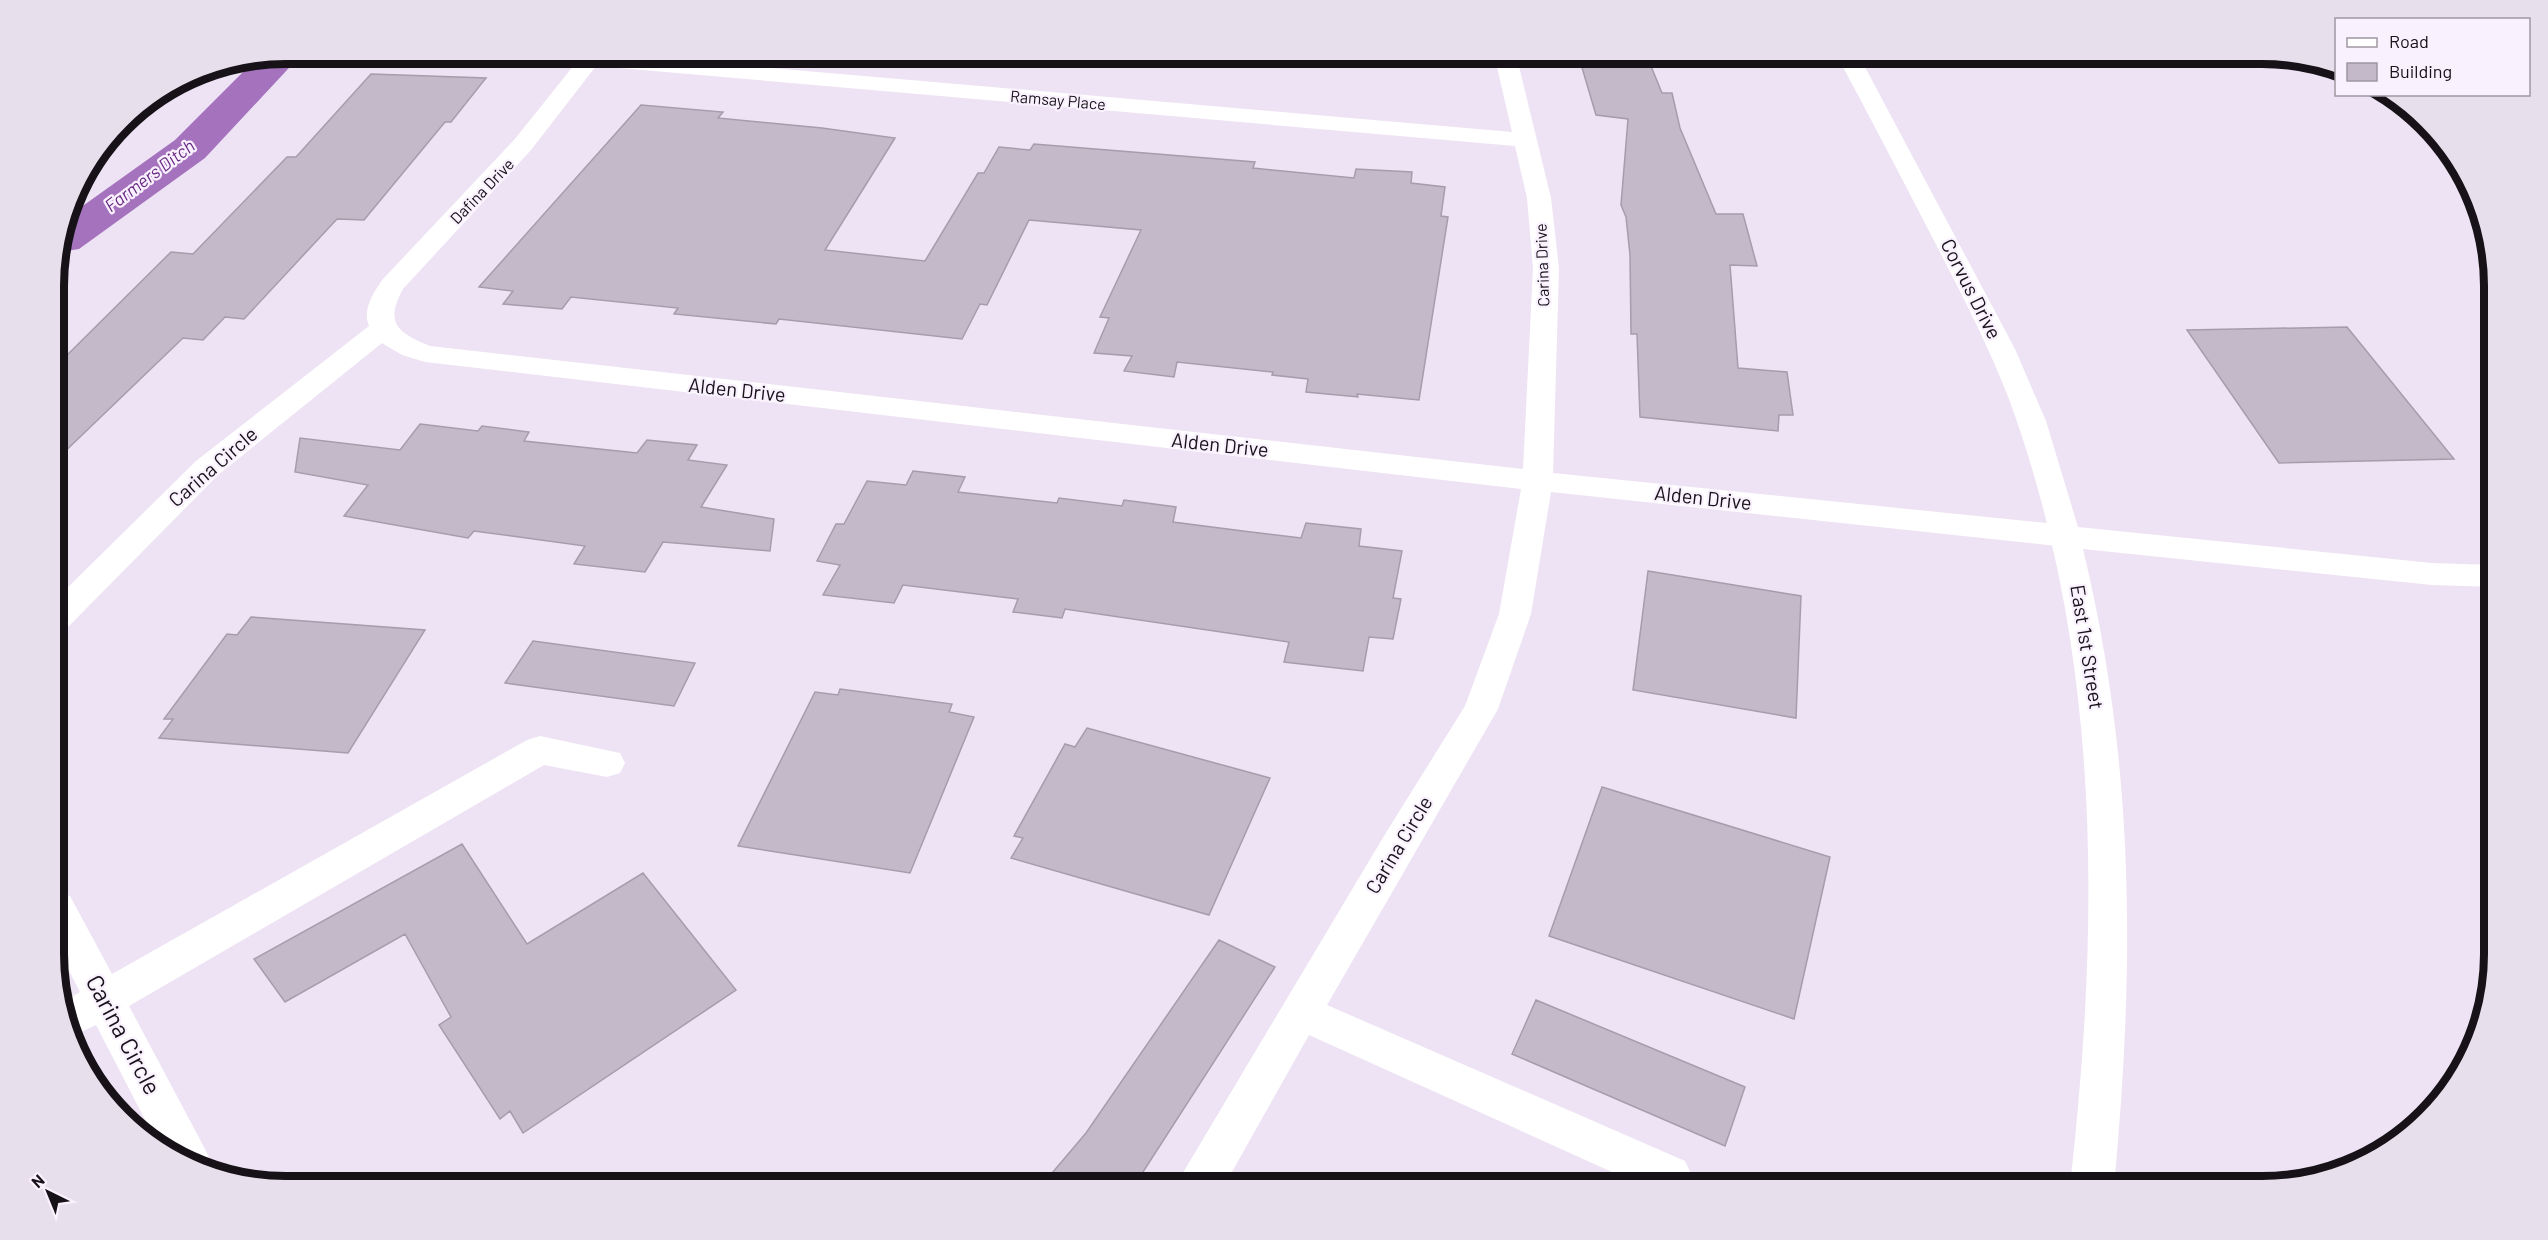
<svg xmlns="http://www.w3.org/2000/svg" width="2548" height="1240" viewBox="0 0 2548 1240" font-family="Barlow,sans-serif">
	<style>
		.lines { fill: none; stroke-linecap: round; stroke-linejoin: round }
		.canal { fill: #a573bd; fill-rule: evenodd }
		.building { fill: #c3b9c9; stroke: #a69cac; stroke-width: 1.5 }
		.minor { fill: #fff; fill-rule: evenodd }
		.tertiary { fill: #fff; fill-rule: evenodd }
		.labels { text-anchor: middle; stroke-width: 4.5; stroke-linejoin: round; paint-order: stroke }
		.far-street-label { font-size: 16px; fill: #161218; stroke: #faf1fe }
		.far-water-label { font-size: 18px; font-style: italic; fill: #682982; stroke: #faf1fe }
		.street-label { font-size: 20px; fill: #161218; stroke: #faf1fe }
		.near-street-label { font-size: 24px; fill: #161218; stroke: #faf1fe }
		.rim { fill: none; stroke: #161218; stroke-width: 8 }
	</style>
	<rect width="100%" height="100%" fill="#eee3f4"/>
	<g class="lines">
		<path class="canal" d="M287,54L301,55L205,158L79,249L60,252L70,215L175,140L255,60Z"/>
	</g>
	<path class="building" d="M1578,54H1646L1662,93H1672L1680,128L1716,214H1743L1757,266L1730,265L1738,368L1787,372L1793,415H1779L1778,431L1640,417L1637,334H1631L1630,255L1626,217L1621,205L1628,119L1596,115Z
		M371,74L486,78L451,122H445L364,220L337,219L244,319L225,317L203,340L183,338L55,461V367L171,252L193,254L287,157H296Z
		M641,105L723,112L718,118L822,128L895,138L825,250L925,261L978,173H984L999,147L1030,150L1034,144L1255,162L1253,168L1354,178L1356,169L1412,172L1411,183L1445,187L1441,216L1448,217L1419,400L1357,394L1358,397L1306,392L1308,379L1272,375L1273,372L1177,362L1174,377L1124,371L1132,356L1094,353L1109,318L1100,317L1141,230L1029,220L987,305L980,304L962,339L779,319L776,324L674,314L678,308L571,297L562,309L503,304L513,291L479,287Z
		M2347,327L2454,459L2279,463L2187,330Z
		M420,424L478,431L482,426L529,432L524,441L637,453L647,440L697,445L688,460L727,465L701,507L774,519L770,551L663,542L645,572L574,564L585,546L474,531L468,538L344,516L368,485L295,472L300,438L400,450Z
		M913,471L965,477L958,492L1057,503L1059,498L1122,506L1124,500L1176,507L1173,522L1251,532L1301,538L1306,523L1361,529L1359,546L1402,551L1393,598L1401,599L1393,639L1369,637L1363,671L1284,662L1289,642L1065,609L1062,618L1013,612L1018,599L903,585L894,603L823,595L840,565L817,561L836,524H844L867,481L906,485Z
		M1648,571L1801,596L1796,718L1633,690Z
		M251,617L425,630L348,753L159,738L173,719H164L227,634L237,635Z
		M533,641L695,663L674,706L505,683Z
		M840,689L952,704L949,712L974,717L910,873L738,846L815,692L838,695Z
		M1087,728L1270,778L1209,915L1011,858L1023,838L1014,836L1065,744L1075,747Z
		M1602,787L1830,857L1794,1019L1549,936Z
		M462,844L527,944L643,873L736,990L523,1133L510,1111L500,1119L439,1025L451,1017L405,934L285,1002L254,959Z
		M1219,940L1275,967L1134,1186H1041L1086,1133Z
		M1536,1000L1745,1087L1725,1146L1512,1054Z"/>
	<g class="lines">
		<path class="minor" d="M583,54H610L1512,132L1494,54H1516L1551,198L1559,268L1553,473L2066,525L2077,528L2082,536L2077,544L2066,547L1551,492L1531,614L1498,709L1327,1005L1685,1161L1692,1176L1688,1186H1643L1309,1035L1224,1186H1178L1184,1171L1387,831L1465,706L1499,614L1521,489L425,362L402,355L382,343L218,475L67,628L55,632V600L196,461L369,326C362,310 373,293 383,279L514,140ZM596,66L1515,146L1527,198L1533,268L1523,469L430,346C398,333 384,323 403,289L531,150Z
			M540,736L620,753L625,763L620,773L607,777L544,765L129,1006L205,1149L212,1164L210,1168L184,1162L154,1137L96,1025L70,1037L61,1003L80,992L56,945V891L70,896L112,974L527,740Z"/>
		<path class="tertiary" d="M1836,54H1858L2015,349L2046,421L2078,527L2432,563L2493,565V587L2432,585L2083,549C2135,765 2135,965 2114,1186H2070C2100,921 2102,653 2009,399C1987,342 1958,287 1930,233C1899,173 1868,113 1836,54Z"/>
	</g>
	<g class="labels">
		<g class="far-street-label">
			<text transform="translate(1058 100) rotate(5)" y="6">Ramsay Place</text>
			<text transform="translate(482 191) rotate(-46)" y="6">Dafina Drive</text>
			<text transform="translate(1542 265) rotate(-92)" y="6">Carina Drive</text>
		</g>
		<g class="far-water-label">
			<text transform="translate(150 176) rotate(-37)" y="6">Farmers Ditch</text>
		</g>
		<g class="street-label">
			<text transform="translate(1971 289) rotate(63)" y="7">Corvus Drive</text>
			<text transform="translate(737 390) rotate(6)" y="7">Alden Drive</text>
			<text transform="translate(1220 445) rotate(6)" y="7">Alden Drive</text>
			<text transform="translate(213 467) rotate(-41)" y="7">Carina Circle</text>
			<text transform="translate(1703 498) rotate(6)" y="7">Alden Drive</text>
			<text transform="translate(2087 647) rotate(81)" y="7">East 1st Street</text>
			<text transform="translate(1399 845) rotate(-59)" y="7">Carina Circle</text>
		</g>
		<g class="near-street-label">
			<text transform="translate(123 1035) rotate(62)" y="8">Carina Circle</text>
		</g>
	</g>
	<path d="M0 0H2548V1240H0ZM286 64H2262A222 222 0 0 1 2484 286V954A222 222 0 0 1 2262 1176H286A222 222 0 0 1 64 954V286A222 222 0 0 1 286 64Z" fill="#e8dfec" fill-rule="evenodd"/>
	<path class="rim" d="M286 64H2262A222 222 0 0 1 2484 286V954A222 222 0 0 1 2262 1176H286A222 222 0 0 1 64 954V286A222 222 0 0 1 286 64Z"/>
	<rect x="2335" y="18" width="195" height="78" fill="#faf1fe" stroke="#9f98a2" stroke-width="1.5"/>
	<rect x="2347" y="38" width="30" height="9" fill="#ffffff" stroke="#9f98a2" stroke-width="1.5"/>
	<text x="2389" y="48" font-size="18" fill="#161218">Road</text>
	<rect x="2347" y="63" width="30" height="18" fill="#c3b9c9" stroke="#9f98a2" stroke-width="1.5"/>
	<text x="2389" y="78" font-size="18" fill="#161218">Building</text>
	<g transform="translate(48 1192) rotate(317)" stroke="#faf1fe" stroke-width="4.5" paint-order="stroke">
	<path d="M0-4.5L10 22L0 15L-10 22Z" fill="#161218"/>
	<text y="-9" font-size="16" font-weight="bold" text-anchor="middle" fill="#161218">N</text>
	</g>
</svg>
